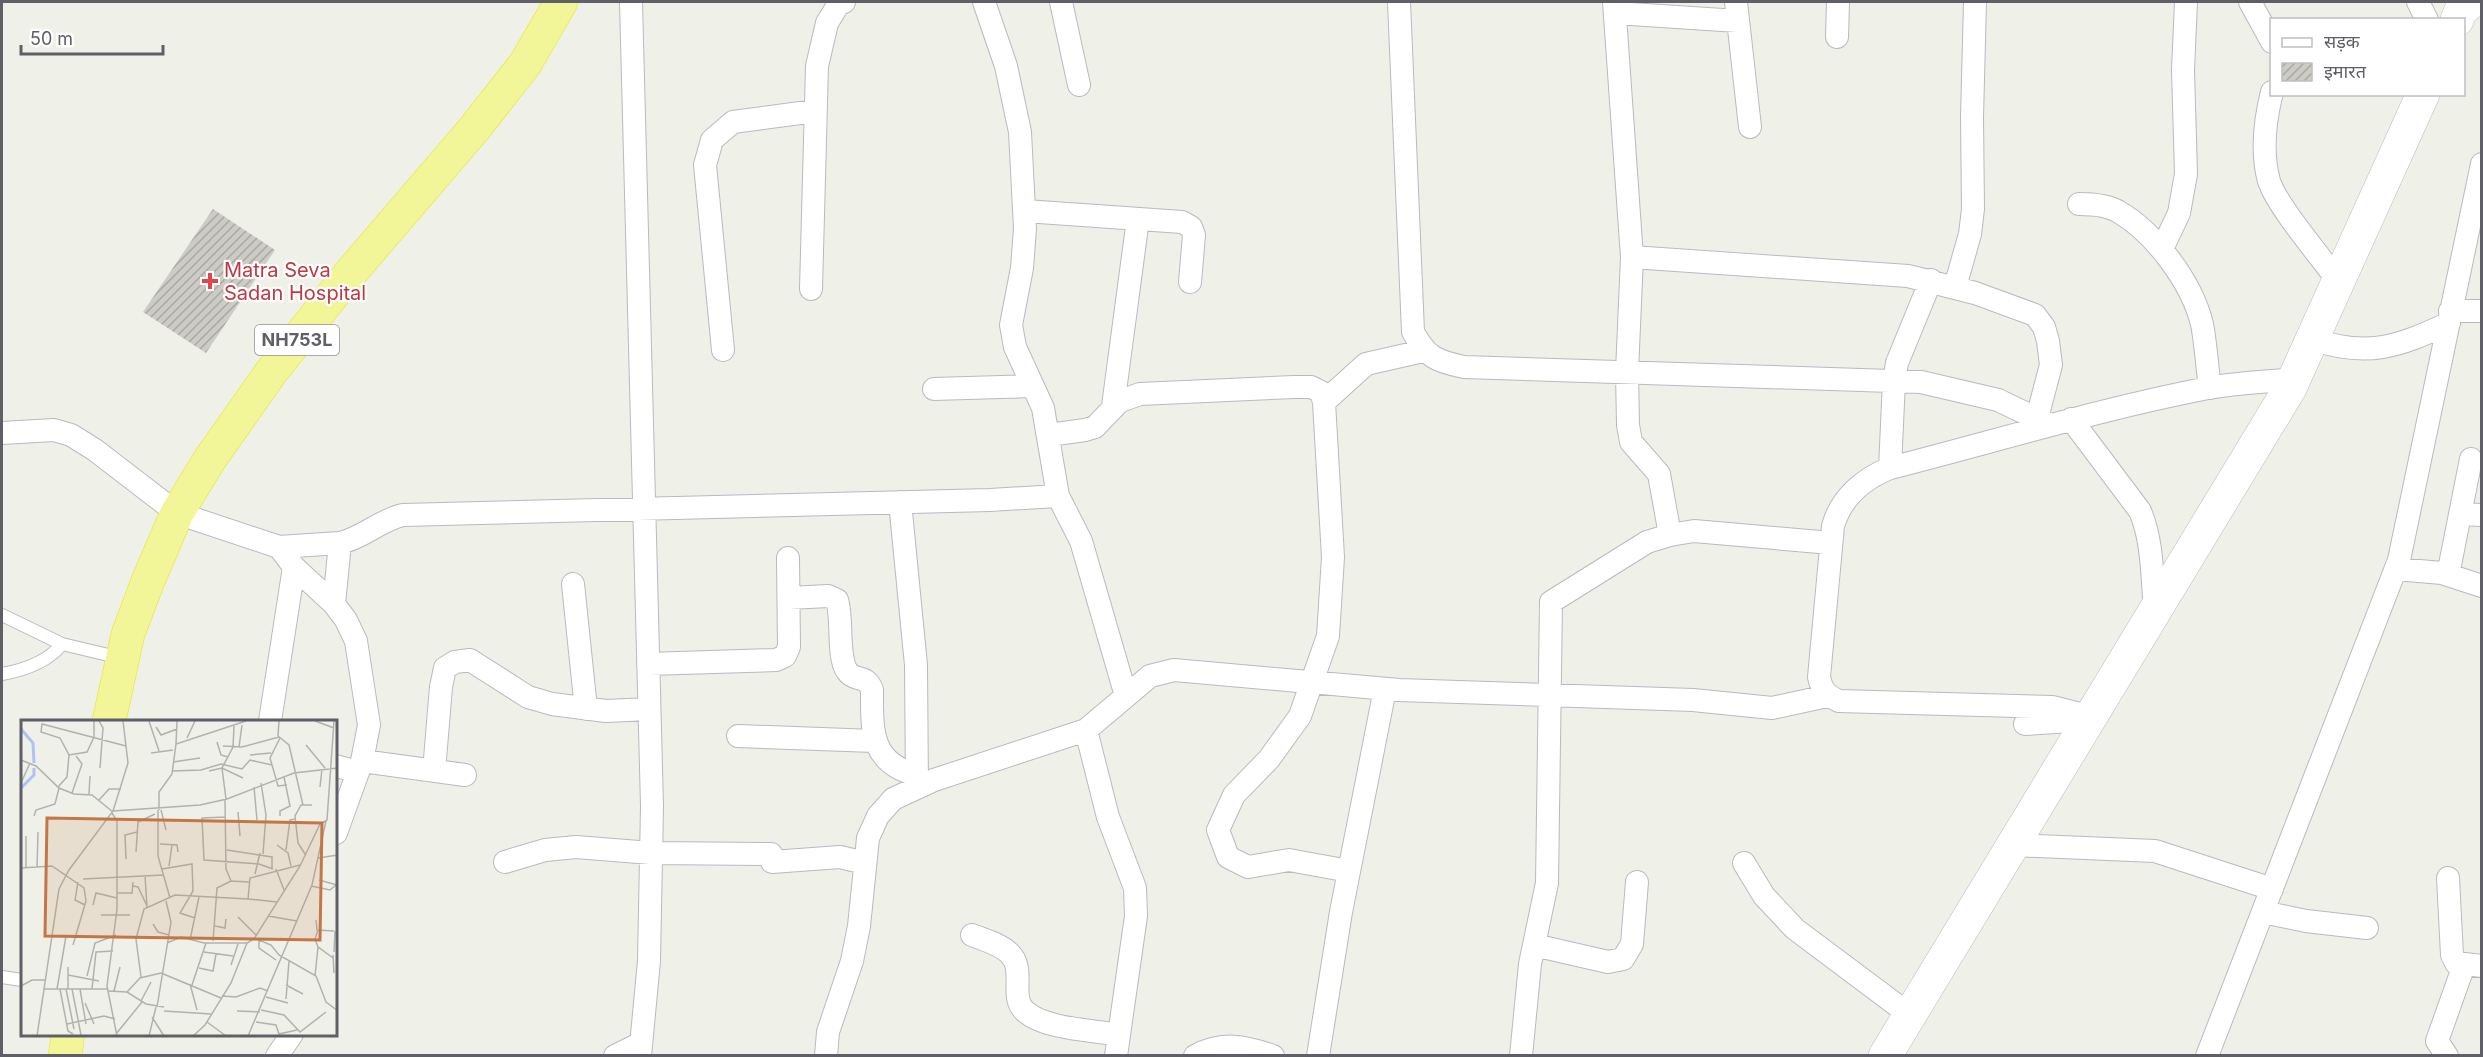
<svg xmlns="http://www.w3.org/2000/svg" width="2483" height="1057" viewBox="0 0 2483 1057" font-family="Inter,'Noto Sans Devanagari',sans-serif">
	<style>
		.building { fill: url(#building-hatch) }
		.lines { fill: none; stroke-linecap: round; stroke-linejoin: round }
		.lane-casing { stroke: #b9bac0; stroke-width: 14 }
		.street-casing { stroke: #b9bac0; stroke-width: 24 }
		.secondary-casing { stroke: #bbbbc2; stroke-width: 34 }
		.highway-casing { stroke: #e8e50f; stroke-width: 34 }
		.lane { stroke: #fff; stroke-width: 12 }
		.street { stroke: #fff; stroke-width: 22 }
		.secondary { stroke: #fff; stroke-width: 33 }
		.highway { stroke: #f2f698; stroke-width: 33 }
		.health-dot { fill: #e0444e; stroke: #fff; stroke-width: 2 }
		.labels { text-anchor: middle; stroke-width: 4.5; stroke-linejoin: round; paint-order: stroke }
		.shield { fill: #fff; stroke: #8f9095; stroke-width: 1.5 }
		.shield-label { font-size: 18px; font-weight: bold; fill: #5f6067 }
		.health-label { font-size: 20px; fill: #be3a42; stroke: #fff; text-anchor: start }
		.inset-river { fill: none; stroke: #aec2fa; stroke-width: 3 }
		.inset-road { fill: none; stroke: #b1b2b0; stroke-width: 1.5 }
		.view { fill: #c57647; fill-opacity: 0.15; stroke: #c57647; stroke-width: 3 }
		.inset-edge { fill: none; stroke: #5f6067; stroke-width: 3 }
	</style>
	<defs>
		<pattern id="building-hatch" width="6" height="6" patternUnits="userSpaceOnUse" patternTransform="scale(1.5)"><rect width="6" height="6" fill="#cccbc4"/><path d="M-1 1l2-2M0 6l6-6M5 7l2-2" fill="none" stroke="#a9a8a3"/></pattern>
	</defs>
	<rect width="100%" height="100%" fill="#eff0e8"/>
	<path class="building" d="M213,209L275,250L206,353L143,312Z"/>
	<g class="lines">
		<g class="lane-casing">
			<path id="lane" d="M2,615L62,644L121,658
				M2,674C24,670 48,662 62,644
				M2,977L22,980"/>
		</g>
		<g class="street-casing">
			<path id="street" d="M631,2L652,806L649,961L640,1056
				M984,2L1006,66L1020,132L1025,229L1022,268L1011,325L1015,347L1043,408L1058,496L1081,541L1126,696
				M1061,2L1079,85
				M1399,2L1413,332C1427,357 1435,361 1464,367L1921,382L1998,400L2050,425
				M1614,2L1632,257L1627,372L1628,425L1631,442L1659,474L1670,535
				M1736,2L1750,127
				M2250,2L2272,42
				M2418,2L2427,20
				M1615,13L1738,21
				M1837,37L1838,2
				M2272,92C2265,120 2261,152 2269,181C2277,206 2321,257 2338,281
				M2079,204C2092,204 2108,205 2119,212C2155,233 2192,283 2202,324C2206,345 2207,367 2210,388
				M1025,211L1182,222L1191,227L1194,235L1190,282
				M2162,249L2179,213L2186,174L2183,70L2186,2
				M1632,257L1908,276L1975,293L2035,315L2044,327L2048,341L2051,365L2037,418
				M1955,287L1970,234L1973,209L1972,117L1975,2
				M811,289L817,66L827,23L838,5L844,2
				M2450,311H2482
				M2312,339C2367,358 2398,347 2449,323
				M723,350L705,165L712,140L733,122L815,111
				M934,389L1033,386
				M1324,402L1366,364L1423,351
				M1113,406L1138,219
				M2071,419L2140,511C2153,541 2152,578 2155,611
				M2,433L54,430L71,435L95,450L177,513L279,547L294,567L334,604L346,620L356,641L369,725L362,761L336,833
				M1049,435L1085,430L1095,427L1120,401L1140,394L1294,387H1311L1321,392L1324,402L1333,557L1328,636L1300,716L1269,759L1234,795L1218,830L1228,857L1248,867L1289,860L1349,871
				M1890,468L1894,381L1897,363L1931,280
				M900,502L916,665L917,788
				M2460,514L2482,515
				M340,543C363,538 380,520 403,515L990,500L1058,496
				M279,547L340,543L334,604
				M2396,569L2442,573L2482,586
				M2448,575L2471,459
				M573,584L586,709
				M789,598L828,596L837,600C843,618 837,657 847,671C855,683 866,673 872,690C872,731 870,763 917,775
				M648,664L776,660L785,656L789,647L788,558
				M2088,720L2076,713L2052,707L1839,701C1826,695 1822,691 1819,677L1833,526C1841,498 1863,479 1890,468C1996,441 2100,409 2208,388C2236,383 2265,382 2294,379
				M270,721L294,567
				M2025,724L2072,721
				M1086,730L1108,817L1135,888L1136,916L1116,1056
				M738,736L874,741
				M362,761L465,775
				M336,766L358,772
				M434,771L441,687L445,668L455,662L470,660L528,697L552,704L606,711L649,709
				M2013,845L2155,851L2272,889
				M505,862L545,850L576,847L651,853L771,854
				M772,862L840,857L865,863
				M1744,863L1764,896L1795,929L1910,1015
				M2448,878L2452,955L2456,963L2482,966
				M2263,912L2306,921L2367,928
				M972,935C984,940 1000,944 1009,953C1027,969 1008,998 1026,1012C1045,1029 1093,1030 1119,1035
				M1534,945L1608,962L1623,959L1632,944L1637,882
				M277,1056L292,1034
				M615,1056L641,1043
				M826,1056L828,1032L852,961L859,926L868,838L878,816L893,799L934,780L1086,730L1150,676L1174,670L1399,690L1693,700L1772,708L1827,696
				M1195,1056C1222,1041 1245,1046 1273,1056
				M1318,1056L1341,912L1385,689
				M1521,1056L1530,964L1547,883L1551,602L1647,542L1670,535L1694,531L1831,543
				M2207,1056L2399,560L2482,164
				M2447,1056L2437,1041L2464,965"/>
		</g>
		<g class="secondary-casing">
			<path id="secondary" d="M2457,20L2461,10L2471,2
				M1885,1056L2290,388L2423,94"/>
		</g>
		<g class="highway-casing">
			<path id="highway" d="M109,721L128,634L148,581L177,513L210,459L272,371L347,277L474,129L525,64L561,2
				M65,1056L68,1034"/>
		</g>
		<use href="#lane" class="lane"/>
		<use href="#street" class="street"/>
		<use href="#secondary" class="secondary"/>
		<use href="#highway" class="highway"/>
	</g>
	<path class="health-dot" d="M207 272h6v6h6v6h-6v6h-6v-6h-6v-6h6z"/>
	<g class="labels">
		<rect class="shield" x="255" y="325" width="84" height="30" rx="4.5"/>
		<g class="shield-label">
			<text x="297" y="346">NH753L</text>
		</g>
		<g class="health-label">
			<text x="224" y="277">Matra Seva<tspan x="224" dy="23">Sadan Hospital</tspan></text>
		</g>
	</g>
	<g transform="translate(21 720)">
		<rect width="316" height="316" fill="#eff0e8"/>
		<path class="inset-river" d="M0,9L12,23L13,43M0,68L13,55V48"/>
		<path class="inset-road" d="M78,1L82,8L79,48M128,1L138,31M258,1L257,16L268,25L282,85M294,1L313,8M135,7L140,15L156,9M166,18L174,1M259,18L249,38L257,66L266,65M196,22L200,35L207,37M155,24L156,1M285,25L304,48M202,26L221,27L258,17M218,27L221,5M130,33L152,30M48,35L66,32L73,17V1M229,35L250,33M0,40L15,46L38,68L53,74L71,75L92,92M152,42L179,38M151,51L180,50L200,44L221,49L229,40L251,45M188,51L201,48L222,58M0,63L9,43M240,63L245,95L242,134M37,67L46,57L48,35L39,18L20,12L21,4L105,26M233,67L236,100M299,67L301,49M51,73L61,44L55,36M68,74L69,56M205,79L201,48L212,27L213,6M78,80L88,69H100M204,80L205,149L210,161M137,90V136L149,178M138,90V72L151,54L155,24L225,1M140,90L145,110M92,91L179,85L206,79L273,53L317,48M217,92L219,116M91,93L96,101V189L86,266L96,316M13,96L15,90L34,84L38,68M259,96V91L269,86L263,57M204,97L181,98L183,140L238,144L252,149M5,116V148M139,124L156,125L157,132M256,125L267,133L270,146M206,130L251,137V149M265,130L269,100L274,99M115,132L117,102L134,94M284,134L277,123L274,96L280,85H291M297,138L317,135M105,139L104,115L116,112M148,146L151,125M16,147L17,112M0,148L31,146L63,168L65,181L52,225M141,149L171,144L172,171L159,193L174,198M255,149L263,170M234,154L239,133M124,156L126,187M62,159L142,155M298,160L316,165M57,162L54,180L64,185M112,166L117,167L126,186M290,166L309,170L315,165M96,173H111L112,162M256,182L227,179L229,158L279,145M72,185L75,173L96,178M80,195H109M247,196L276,201M217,197L235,215M295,200L296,210L313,211M132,204L137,212L148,215M194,206L204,208L205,199M297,210L294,219L297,227M233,218L250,225L258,235L295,256L305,282L317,291M169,220L178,177M238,220V228L255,240M192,221L196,168L210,161L228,162M146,223L160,217L183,223H226M183,232L212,236M313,232L314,211M312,235L313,253M210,245L217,224M47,247V269M178,248L192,251L195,234M140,253L200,278M47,255L78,261M66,256L74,223L95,215M294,256L297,227L312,238M120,257L115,219L123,189L154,175L227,179M169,264L176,290M171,265L185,223M265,265L282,274M0,266L11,260H24M23,269H86M36,269L45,216M39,269L47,311L52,314M45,269L53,309M51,269L60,315M59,269L65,304M71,269L75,232L92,231M87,271L106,272L125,284L143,287M93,271L99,247M106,272L119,258L140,253M201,276L215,277L239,268L247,271M245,277L267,283M265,279L268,241M120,281L130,262M64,283L73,304M136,287L150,202L145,181M240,290L263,295L279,312L305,292M143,291L190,294M216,291L239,292M131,297L143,316M186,302L205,316M235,302L255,305L258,314L276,310M46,304L83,296L94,299M95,314L121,282M16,316L38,169L48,150L92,91L107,43L102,1M128,316L135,287M172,316L184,305L210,263L226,223L233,219L279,146L299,104L306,100L313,1M227,316L291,165L305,101"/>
		<path class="view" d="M26,98L301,103L299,220L24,216Z"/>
		<rect width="316" height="316" class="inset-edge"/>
	</g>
	<rect width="2483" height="1057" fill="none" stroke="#5f6067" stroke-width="6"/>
	<rect x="2270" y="18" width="195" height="78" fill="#ffffff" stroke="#bfbfc2" stroke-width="1.5"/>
	<rect x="2282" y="38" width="30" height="9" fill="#ffffff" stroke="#bfbfc2" stroke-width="1.5"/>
	<text x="2324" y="48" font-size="18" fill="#5f6067">सड़क</text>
	<rect x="2282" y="63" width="30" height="18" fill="url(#building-hatch)" stroke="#bfbfc2" stroke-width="1.5"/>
	<text x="2324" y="78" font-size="18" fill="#5f6067">इमारत</text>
	<path d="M21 45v9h142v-9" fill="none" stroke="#5f6067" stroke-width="3"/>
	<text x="30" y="45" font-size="18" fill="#5f6067" stroke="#ffffff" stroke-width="4.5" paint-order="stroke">50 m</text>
</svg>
